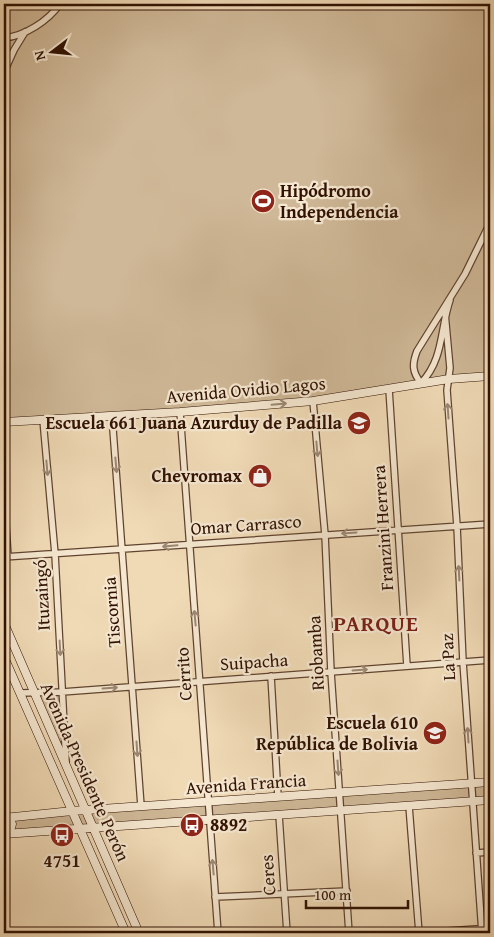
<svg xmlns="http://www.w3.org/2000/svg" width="494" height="937" viewBox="0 0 494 937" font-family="'Gentium Book Plus',serif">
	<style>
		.green { fill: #cfb897; stroke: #80644c }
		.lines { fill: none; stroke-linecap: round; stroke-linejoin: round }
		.minor-casing { stroke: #60432f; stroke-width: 8 }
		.secondary-casing { stroke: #301102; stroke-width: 9 }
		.minor { stroke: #f5e7d0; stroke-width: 5.5 }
		.secondary { stroke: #f5e7d0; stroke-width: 8 }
		.oneway { stroke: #9c8773 }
		.labels { text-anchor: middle; stroke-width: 4.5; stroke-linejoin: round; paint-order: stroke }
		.poi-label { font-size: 18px; font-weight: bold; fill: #301102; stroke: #f5e7d0; text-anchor: end }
		.street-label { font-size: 18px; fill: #301102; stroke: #f5e7d0 }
		.district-label { font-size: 22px; font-weight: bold; letter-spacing: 1px; fill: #7a1f14; stroke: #f5e7d0 }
	</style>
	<rect width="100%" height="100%" fill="#f0dab6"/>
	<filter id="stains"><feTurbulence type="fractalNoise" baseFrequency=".004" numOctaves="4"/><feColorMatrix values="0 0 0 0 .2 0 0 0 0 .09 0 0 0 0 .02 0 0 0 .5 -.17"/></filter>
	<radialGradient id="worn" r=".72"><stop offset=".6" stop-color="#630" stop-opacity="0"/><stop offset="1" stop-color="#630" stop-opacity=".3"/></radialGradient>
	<path class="green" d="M4,4H490V376L313,401L4,422Z
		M57,694L60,697L63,740L60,742L40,698L41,695Z
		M490,782V800L4,834V818Z"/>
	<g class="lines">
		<g class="minor-casing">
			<path id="minor" d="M4,38C25,36 48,21 60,4
				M4,72L14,50L25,32
				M450,300C440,329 444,359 421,383C412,372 412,364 417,351L465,274L490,223
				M445,313L450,368L447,390L457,526L463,662L482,933
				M389,389L407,666
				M313,401L325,535L331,672L349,933
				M180,412L218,933
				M112,416L141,806
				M43,420L55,554L66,762
				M4,496L8,556
				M4,557L490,524
				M271,676L278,797
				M20,693L62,692L490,660
				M409,806L419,933
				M279,815L287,933
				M476,853L490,852
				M215,897L347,891
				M418,933L490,928"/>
		</g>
		<g class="secondary-casing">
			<path id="secondary" d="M4,422L180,412L313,401L449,379L490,376
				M4,623L139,933
				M4,657L126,933
				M4,818L72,811L490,782
				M4,834L490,800
				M9,834L12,824L9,817"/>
		</g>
		<use href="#minor" class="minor"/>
		<use href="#secondary" class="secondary"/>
	</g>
	<defs><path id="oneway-shaft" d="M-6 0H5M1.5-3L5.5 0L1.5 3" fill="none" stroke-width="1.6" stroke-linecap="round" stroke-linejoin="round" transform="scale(1.25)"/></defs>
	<g class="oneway">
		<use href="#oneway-shaft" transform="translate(279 404) rotate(-5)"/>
		<use href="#oneway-shaft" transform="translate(448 411) rotate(-94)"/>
		<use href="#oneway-shaft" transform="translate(317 449) rotate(85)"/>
		<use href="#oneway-shaft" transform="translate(116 465) rotate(85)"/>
		<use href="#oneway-shaft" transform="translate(47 468) rotate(85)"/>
		<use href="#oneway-shaft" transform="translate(349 533) rotate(176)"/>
		<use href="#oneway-shaft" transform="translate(170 546) rotate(175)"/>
		<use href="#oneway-shaft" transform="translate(459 573) rotate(-93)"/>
		<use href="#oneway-shaft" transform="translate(195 618) rotate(-95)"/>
		<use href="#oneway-shaft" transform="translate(60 648) rotate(87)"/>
		<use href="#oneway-shaft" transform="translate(360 670) rotate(-4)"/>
		<use href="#oneway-shaft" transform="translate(110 688) rotate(-4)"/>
		<use href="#oneway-shaft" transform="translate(468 735) rotate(-94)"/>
		<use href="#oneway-shaft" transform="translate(137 749) rotate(86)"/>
		<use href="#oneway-shaft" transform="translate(338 768) rotate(86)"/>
		<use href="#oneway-shaft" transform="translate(213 867) rotate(-95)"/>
	</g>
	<defs>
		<g id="stadium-disc" transform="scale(1.25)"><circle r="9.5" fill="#8f2418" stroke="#f5e7d0"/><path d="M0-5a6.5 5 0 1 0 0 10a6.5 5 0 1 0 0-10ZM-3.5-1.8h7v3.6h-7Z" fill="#fff"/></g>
		<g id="school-disc" transform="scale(1.25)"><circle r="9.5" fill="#8f2418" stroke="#f5e7d0"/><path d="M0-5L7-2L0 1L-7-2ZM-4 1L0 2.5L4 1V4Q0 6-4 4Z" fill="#fff"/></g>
		<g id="shop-disc" transform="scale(1.25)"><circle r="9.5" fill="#8f2418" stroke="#f5e7d0"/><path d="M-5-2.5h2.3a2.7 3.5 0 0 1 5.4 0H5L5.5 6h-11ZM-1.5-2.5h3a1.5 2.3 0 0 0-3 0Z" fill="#fff"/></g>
		<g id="bus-disc" transform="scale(1.25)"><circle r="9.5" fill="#8f2418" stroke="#f5e7d0"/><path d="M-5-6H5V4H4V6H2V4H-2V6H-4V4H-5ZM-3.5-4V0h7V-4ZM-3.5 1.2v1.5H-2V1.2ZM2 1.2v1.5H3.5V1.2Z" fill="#fff"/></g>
	</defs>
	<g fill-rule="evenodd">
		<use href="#stadium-disc" x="263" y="201"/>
		<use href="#school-disc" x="359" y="423"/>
		<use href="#shop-disc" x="260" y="476"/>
		<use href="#school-disc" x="435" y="733"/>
		<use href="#bus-disc" x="192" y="825"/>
		<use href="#bus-disc" x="62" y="835"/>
	</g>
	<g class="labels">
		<g class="poi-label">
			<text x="280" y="197" text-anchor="start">Hipódromo<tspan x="280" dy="21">Independencia</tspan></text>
			<text x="342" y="429">Escuela 661 Juana Azurduy de Padilla</text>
			<text x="242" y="482">Chevromax</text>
			<text x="418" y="729">Escuela 610<tspan x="418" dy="21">República de Bolivia</tspan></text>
			<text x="210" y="831" text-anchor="start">8892</text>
			<text x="62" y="867" text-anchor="middle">4751</text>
		</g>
		<g class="street-label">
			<text transform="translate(246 390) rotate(-5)" y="6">Avenida Ovidio Lagos</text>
			<text transform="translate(246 525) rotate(-4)" y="6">Omar Carrasco</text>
			<text transform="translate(383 528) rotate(-94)" y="6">Franzini Herrera</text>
			<text transform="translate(42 595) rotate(-93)" y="6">Ituzaingó</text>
			<text transform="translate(112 612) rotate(-94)" y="6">Tiscornia</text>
			<text transform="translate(316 653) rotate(-93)" y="6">Riobamba</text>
			<text transform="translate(448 657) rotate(-93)" y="6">La Paz</text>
			<text transform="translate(254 662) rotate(-4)" y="6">Suipacha</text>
			<text transform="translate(184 674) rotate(-94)" y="6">Cerrito</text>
			<text transform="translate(85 772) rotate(66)" y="6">Avenida Presidente Perón</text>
			<text transform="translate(246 784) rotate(-4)" y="6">Avenida Francia</text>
			<text transform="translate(268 875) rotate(-94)" y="6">Ceres</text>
		</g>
		<g class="district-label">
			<text x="376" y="631">PARQUE</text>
		</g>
	</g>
	<rect width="494" height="937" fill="none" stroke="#f0dab6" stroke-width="20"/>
	<rect x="5" y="5" width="484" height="927" fill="none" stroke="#301102" stroke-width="2.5"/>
	<rect x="10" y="10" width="474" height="917" fill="none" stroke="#301102"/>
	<g transform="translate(52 52) rotate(254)" stroke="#f5e7d0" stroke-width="4" paint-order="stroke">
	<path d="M0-4L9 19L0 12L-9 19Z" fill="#301102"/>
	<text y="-8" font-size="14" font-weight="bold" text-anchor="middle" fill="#301102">N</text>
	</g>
	<path d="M306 900v8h102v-8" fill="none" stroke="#301102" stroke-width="2.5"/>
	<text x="314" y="900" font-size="15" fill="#301102" stroke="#f5e7d0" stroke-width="4" paint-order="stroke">100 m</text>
	<rect width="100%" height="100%" filter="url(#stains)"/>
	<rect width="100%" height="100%" fill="url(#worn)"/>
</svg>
